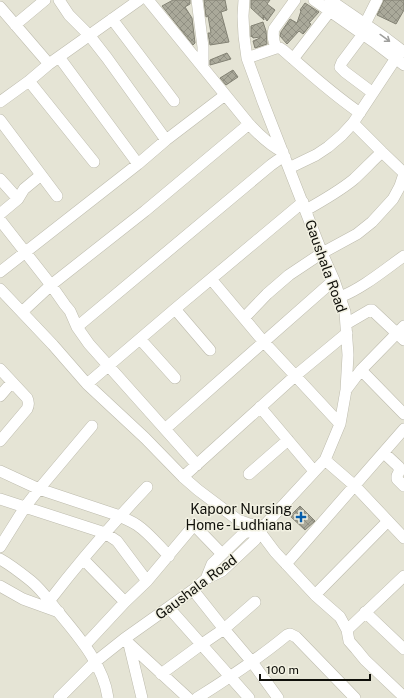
<svg xmlns="http://www.w3.org/2000/svg" width="404" height="698" viewBox="0 0 404 698" font-family="'Public Sans',sans-serif">
	<style>
		.building { fill: url(#building-cross-hatch); stroke: #838274 }
		.lines { fill: none; stroke-linecap: round; stroke-linejoin: round }
		.minor-casing { stroke: #bdbbad; stroke-width: 12 }
		.minor { stroke: #fff; stroke-width: 11 }
		.oneway { stroke: #9f9f9d }
		.poi-dot { fill: #055daa; stroke: #f2f1e2; stroke-width: 1.5 }
		.labels { text-anchor: middle; stroke-width: 3; stroke-linejoin: round; paint-order: stroke }
		.street-label { font-size: 14px; fill: #0f0f0a; stroke: #f2f1e2 }
		.poi-label { font-size: 14px; fill: #0f0f0a; stroke: #f2f1e2; text-anchor: end }
	</style>
	<defs>
		<pattern id="building-cross-hatch" width="8" height="8" patternUnits="userSpaceOnUse"><rect width="8" height="8" fill="#aaa99a"/><path d="M0 0l8 8M0 8l8-8" fill="none" stroke="#919083"/></pattern>
	</defs>
	<rect width="100%" height="100%" fill="#e5e4d5"/>
	<path class="building" d="M173,0H190V4L185,7L192,18L195,43L193,45L162,6Z
		M204,0H225L227,10L221,12L229,42L210,45L208,33H211L208,16L206,17Z
		M251,0H270L267,4L275,10L267,21L263,15L264,20L251,8Z
		M384,0H404V10L396,24L377,15Z
		M305,3L319,12L309,23L311,24L304,33L303,34L299,31L287,44L280,36L281,32L290,19L297,23L301,11L300,10Z
		M263,22L266,31L267,44L255,48L253,41L260,38V37L253,38L252,36L251,37V26Z
		M227,53L231,59L210,65V60Z
		M233,70L238,77L226,85L220,78Z
		M300,506L315,521L305,530L290,516Z"/>
	<g class="lines">
		<g class="minor-casing">
			<path id="minor" d="M59,0L69,15L89,35L107,58L166,140
				M148,0L249,124C259,135 269,145 283,152
				M197,0L203,47V67
				M314,0L374,42L404,65
				M330,0L384,37L404,52
				M0,7L49,64
				M112,19L174,101
				M365,24L377,0
				M15,25L45,0
				M363,34L342,62L340,67L345,72L373,93
				M276,48C274,42 272,36 274,29L295,0
				M59,57L138,164
				M247,58L276,48H280L283,50C308,72 332,94 360,113
				M293,59L330,11
				M29,81L94,162
				M0,102L29,81L49,64L139,0
				M0,120L57,196
				M353,123L382,152L404,173
				M289,168L316,155L328,147L342,135L353,123L396,58
				M0,179L18,199
				M306,210C322,201 338,192 353,180C363,171 372,161 382,152
				M0,214L18,199L24,189L41,175
				M0,220L51,285L65,305L70,311L77,327L89,344L197,465
				M0,272L138,164L166,140L225,95
				M211,279L263,341L340,424
				M0,289L53,345L87,384L145,438L183,477L198,490L238,520L249,524L264,526
				M340,297C363,288 384,270 404,256
				M175,309L210,350
				M22,312L51,285L145,211L249,124
				M244,318L267,294L289,275L322,253L357,234L372,222L393,199L400,186L404,174
				M346,324L370,310H372L404,340
				M77,327L271,165L278,160L285,157
				M140,339L175,378
				M0,369L27,398C29,402 29,405 27,409L0,441
				M361,370L404,414
				M87,384L175,309L303,202
				M346,390L361,370L404,326
				M0,396L12,382
				M260,407L314,471
				M165,429L334,280
				M384,453L399,467V472L397,476V479L404,486
				M325,460L355,486L404,538
				M0,471L39,489L120,516C125,519 131,521 137,525C149,533 159,546 169,556
				M249,474L288,440
				M183,477L295,376L347,333
				M0,499L105,533L117,541L147,581
				M260,532L275,552L315,595L340,617L347,630L349,641L356,649L365,660L404,697
				M0,547L25,507L39,489L92,426
				M0,559C11,565 21,573 31,581C42,590 50,602 59,613C79,637 104,666 108,698
				M83,559L125,602
				M286,564L404,429
				M206,579L212,564L244,533L262,529
				M0,586L23,599L59,612
				M193,590L224,629L252,662L278,698
				M315,595L388,521
				M50,600C80,561 113,523 147,487
				M169,608L249,698
				M365,612L404,649
				M347,630L404,576
				M124,639L188,698
				M129,644L142,698
				M85,645L125,602L147,581L194,525L222,554
				M161,674L202,644L224,629L255,602
				M59,698L95,662L124,639L193,590L206,579L222,571L255,540L264,526L325,460L340,424L346,390L348,355L345,312L334,280L322,253L263,102L247,58L244,36L243,16L244,0
				M197,698C229,678 258,659 287,635L290,634L296,637L355,698"/>
		</g>
		<use href="#minor" class="minor"/>
	</g>
	<defs><path id="oneway-shaft" d="M-6 0H5M1.5-3L5.5 0L1.5 3" fill="none" stroke-width="1.6" stroke-linecap="round" stroke-linejoin="round"/></defs>
	<use class="oneway" href="#oneway-shaft" transform="translate(385 38) rotate(36)"/>
	<path class="poi-dot" d="M299 511h4v4h4v4h-4v4h-4v-4h-4v-4h4z"/>
	<g class="labels">
		<g class="street-label">
			<text transform="translate(326 266) rotate(70)" y="5">Gaushala Road</text>
			<text transform="translate(196 587) rotate(-37)" y="5">Gaushala Road</text>
		</g>
		<g class="poi-label">
			<text x="292" y="514">Kapoor Nursing<tspan x="292" dy="16">Home - Ludhiana</tspan></text>
		</g>
	</g>
	<path d="M260 674v6h110v-6" fill="none" stroke="#0f0f0a" stroke-width="2"/>
	<text x="266" y="674" font-size="12" fill="#0f0f0a" stroke="#f2f1e2" stroke-width="3" paint-order="stroke">100 m</text>
</svg>
